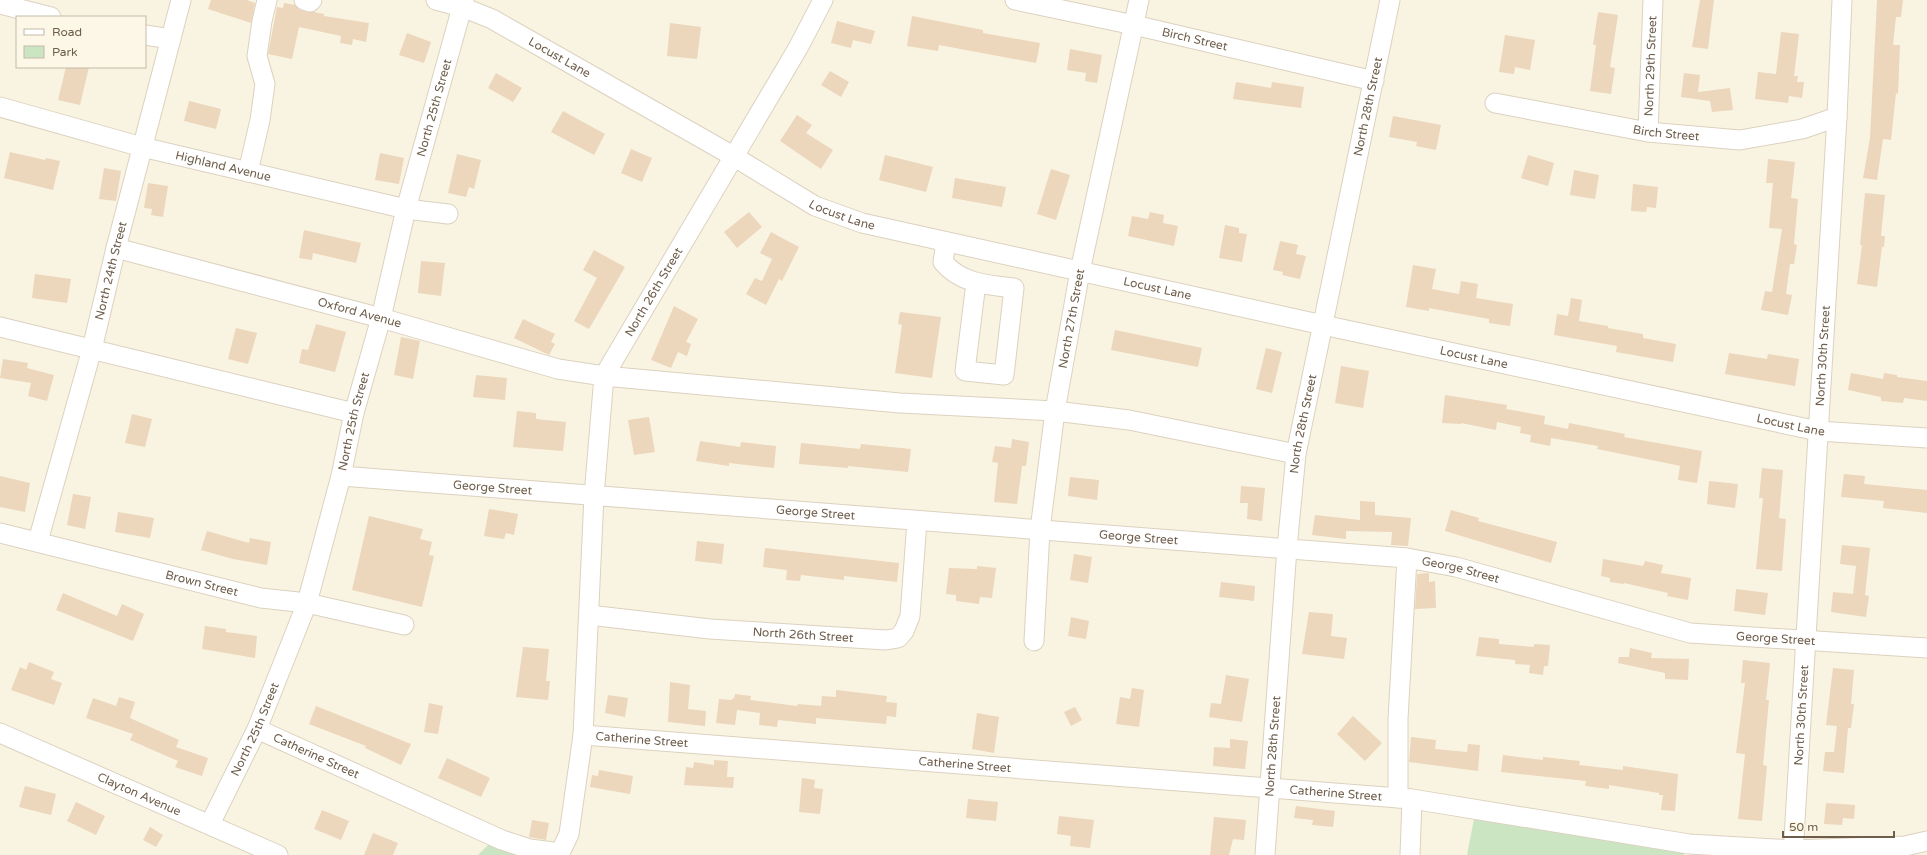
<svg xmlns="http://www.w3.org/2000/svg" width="1927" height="855" viewBox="0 0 1927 855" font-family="'Varela Round',sans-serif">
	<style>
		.green { fill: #cbe5c2 }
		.building { fill: #ecd6bc }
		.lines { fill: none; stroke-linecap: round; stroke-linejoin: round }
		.minor-casing { stroke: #dcd1bf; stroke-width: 21 }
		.minor { stroke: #fff; stroke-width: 19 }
		.labels { text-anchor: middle; stroke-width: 3; stroke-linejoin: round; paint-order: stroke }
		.street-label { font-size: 12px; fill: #6e5d4b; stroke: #fdf7e7 }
	</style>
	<rect width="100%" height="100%" fill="#f9f4e2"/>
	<path class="green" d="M1474,819C1544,829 1614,842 1684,853V855H1467Z
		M491,842L541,855H478Z"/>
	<path class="building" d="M211,0H247L255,3L251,23L208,9Z
		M1700,0H1714L1708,49L1692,47Z
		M1877,0H1903L1901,17H1896L1893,45H1900L1898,94L1896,93L1891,140L1883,139L1877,180L1863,178L1870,138Z
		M284,3L295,5L300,10L307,12H314L324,14V16L369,23L366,42L353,39L352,45L340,43L341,36L299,27L292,59L268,54L277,7L283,8Z
		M1598,12L1618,15L1610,67L1615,68L1611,94L1590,91L1596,45H1593Z
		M912,16L983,30V33L1040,43L1036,63L939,45L938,51L907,46Z
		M837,21L875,31L871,44L853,40L851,48L831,43Z
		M670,23L701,27L697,59L667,56Z
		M1781,32L1799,34L1794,76H1798L1797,82H1804L1802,98L1789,96L1788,103L1755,99L1758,72L1776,74Z
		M407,33L431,42L424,63L399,55Z
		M1505,35L1535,40L1530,70L1515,67L1514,74L1499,72Z
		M1070,49L1102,55L1097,83L1085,81L1086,73L1067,70Z
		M66,67H89L80,105L58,100Z
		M830,71L849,82L841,97L821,85Z
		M496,73L522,88L513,102L488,88Z
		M1684,73L1700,75L1698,92L1730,88L1733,110L1712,112L1710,101L1681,97Z
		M1236,82L1271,88L1272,82L1304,87L1301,108L1233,99Z
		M189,101L221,109L216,129L184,121Z
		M563,111L605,134L594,155L551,132Z
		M797,115L812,125L806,133L833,150L821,169L780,141Z
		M1393,116L1441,125L1436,150L1416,146L1417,142L1389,137Z
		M631,149L652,158L642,182L621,173Z
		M10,152L45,160L46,158L60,161L53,190L4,178Z
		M380,153L404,158L399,184L375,180Z
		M457,154L481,160L474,189L469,187L466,197L448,193Z
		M885,155L933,167L926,192L879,180Z
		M1528,155L1554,163L1548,186L1521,178Z
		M1768,159L1795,162L1791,198L1798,199L1794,244L1797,245L1794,264H1790L1786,294L1792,295L1788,315L1761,310L1765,291L1772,292L1782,229L1769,228L1773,183H1766Z
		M104,168L121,171L116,201L99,199Z
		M1051,169L1070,175L1056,220L1037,214Z
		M1574,170L1599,175L1595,199L1570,195Z
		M955,178L1006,187L1002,207L952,198Z
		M148,183L168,186L163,217L151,215L152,209L144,208Z
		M1633,184L1658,187L1656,208L1647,207L1646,212L1631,211Z
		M1865,193L1885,195L1881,236H1885L1884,247H1882L1877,287L1857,284L1862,245H1860Z
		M749,212L762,227L737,248L724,232Z
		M1150,212L1164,215L1163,223L1178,226L1174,246L1128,236L1132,216L1148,219Z
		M1225,225L1239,228V233L1247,234L1242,262L1219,258Z
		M304,230L361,243L356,263L313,253L312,260L299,258Z
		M771,232L799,247L782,281L779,279L766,305L746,294L755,278L762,281L772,259L760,253Z
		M1280,241L1298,245L1296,254L1306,256L1300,279L1282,275L1283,272L1273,270Z
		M594,250L625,267L589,329L574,321L597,278L583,270Z
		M421,261L445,263L441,296L418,293Z
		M1413,265L1436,269L1432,289L1459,294L1461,281L1478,284L1476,298L1513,304L1510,326L1489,323V319L1429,308V311L1406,307Z
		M35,274L71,279L67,303L32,298Z
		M1571,298L1582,300L1579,321L1608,326V328L1643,334V338L1676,344L1673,362L1616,352L1617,346L1554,335L1557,314L1568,316Z
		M674,306L698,319L686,342L691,344L687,356L678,352L671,368L651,360Z
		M900,312L941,317L932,378L895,373L902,325L898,324Z
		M523,319L555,334L551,342L555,344L549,355L514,338Z
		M316,324L346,332L335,372L299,363L302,349L308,350Z
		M236,328L257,333L248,364L228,359Z
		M1115,330L1202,348L1198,367L1111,350Z
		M401,337L420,341L413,379L394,375Z
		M1266,348L1282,352L1272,393L1256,389Z
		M1729,353L1767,359L1768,354L1799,359L1795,386L1725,374Z
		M3,359L28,363L27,368L54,375L47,401L28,396L31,383L0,378Z
		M1341,366L1369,371L1363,408L1335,403Z
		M1851,373L1883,379L1884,373L1897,375V377L1927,381V401L1904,398L1903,403L1881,401V397L1848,390Z
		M476,375L507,378L505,400L473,397Z
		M1445,395L1507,405L1506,409L1545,416L1544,424L1568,429L1569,423L1625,434L1624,437L1702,451L1697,483L1678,480L1680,466L1676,465L1597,449L1598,446L1551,438L1550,446L1530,442L1531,435L1520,433L1521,427L1497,422L1496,430L1461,423V424L1442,423Z
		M517,411L536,413V419L566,422L563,451L513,447Z
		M132,414L152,419L145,447L125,443Z
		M649,417L655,452L634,455L628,420Z
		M1012,439L1029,442L1026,466H1022L1017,504L994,502L998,463L992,462L995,446L1011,448Z
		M700,441L740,447L741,442L776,446L774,468L729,463V466L696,461Z
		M801,443L860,449L861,444L911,449L908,472L848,466V468L799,464Z
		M1762,468L1783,470L1779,518L1786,519L1782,571L1756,569L1763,498H1759Z
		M1844,474L1865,476L1864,484L1927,490V513L1883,508L1884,501L1841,497Z
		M0,476L30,483L25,512L0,507Z
		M1070,477L1099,480L1097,500L1068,496Z
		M1709,481L1738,484L1735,508L1707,504Z
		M1241,486L1265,488L1262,521L1247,519L1248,503H1240Z
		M73,494L91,497L85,529L67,525Z
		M1360,501L1375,502V515L1411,518L1408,546L1391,545L1392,532L1346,531V539L1312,535L1315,515L1360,520Z
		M489,509L518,514L514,535L506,533L504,539L484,536Z
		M1451,510L1479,518L1478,521L1557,542L1551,563L1445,531Z
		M118,512L154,518L150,538L115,532Z
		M369,516L423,529L420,539L432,542L429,555L434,556L422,607L352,590Z
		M207,531L249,543L250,538L271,542L267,565L233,559L201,550Z
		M697,541L724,544L722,564L695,561Z
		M1842,545L1870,548L1865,595L1869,596L1866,617L1831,612L1833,592L1853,594L1856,566L1840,564Z
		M765,548L899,563L897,582L844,576V580L801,575L800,581L786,580L787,570L763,567Z
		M1074,554L1092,557L1088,583L1070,580Z
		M1603,559L1643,566L1645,561L1663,565L1661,573L1691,578L1688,600L1667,596L1668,593L1624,583V584L1610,582V578L1601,576Z
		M977,566L996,568L992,598L980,597L979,604L956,601V595L946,594L949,568L977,569Z
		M1429,573V582L1435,581L1436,608L1415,609L1417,574Z
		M1221,582L1255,586L1254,601L1219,597Z
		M1736,589L1768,593L1765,615L1734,611Z
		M63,593L117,616L122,604L144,614L133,641L56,610Z
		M1309,612L1333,614L1331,636L1347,638L1344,659L1302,654Z
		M1071,617L1089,621L1086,639L1068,636Z
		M205,626L226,629V632L257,636L255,658L202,649Z
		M1479,637L1499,639V644L1534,647V644L1550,645L1548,666H1544L1543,675L1529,673L1530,665L1515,664V660L1476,656Z
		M523,647L549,649L546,681H550L548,700L516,697Z
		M1630,648L1652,653L1651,658L1689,659L1688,680L1665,679V673L1618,663L1619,657H1629Z
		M1743,660L1770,663L1766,700H1769L1763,765L1767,766L1762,821L1738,819L1745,754L1736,753L1745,683H1741Z
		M29,662L54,672L51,679L62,683L54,705L11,690L20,667L26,670Z
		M1833,668L1854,670L1851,704H1854L1851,728H1848L1844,773L1823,771L1825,752H1834L1837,726L1826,725Z
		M1226,675L1249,679L1242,722L1209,717L1211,703L1221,704Z
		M670,682L690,685L688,709L706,711L705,726L668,722Z
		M1132,688L1144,690L1139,727L1116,724L1120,697L1130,699Z
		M836,690L887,696L886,702L897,703L896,717L887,716L886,724L816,718V724L778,720L777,727L759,725L760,713L737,710L735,725L716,723L719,699L732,700V698L734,699L735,694L751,696L750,700L797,706L798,704L821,706L822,696L836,697Z
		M608,695L628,698L625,717L605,713Z
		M119,697L135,702L130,718L179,740L176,747L208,758L202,776L175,767L178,761L130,740L133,734L86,718L93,698L116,706Z
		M429,703L443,706L438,734L424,732Z
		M316,706L411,744L401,765L365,748L366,746L309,724Z
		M1075,707L1082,720L1071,726L1064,712Z
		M977,713L999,717L994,753L972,749Z
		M1353,716L1382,743L1365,761L1337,734Z
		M1411,737L1436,740L1435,749L1467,752L1468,744L1480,745L1478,771L1409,762Z
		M1230,739L1248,741L1245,769L1213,766L1214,747L1230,748Z
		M1503,755L1543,760V757L1580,761L1579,765L1623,770V766L1678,774L1675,811L1661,810L1663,795H1659V793L1609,785V789L1585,786L1586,781L1501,772Z
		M447,758L490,778L481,797L438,778Z
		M714,760L728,761L727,777H734L733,788L684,785L686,767L693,768L694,762L714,765Z
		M599,770L633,776L630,794L590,787L592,775L598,776Z
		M802,778L815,780L814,788L823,789L820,814L799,812Z
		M25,786L56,794L51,815L19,807Z
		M968,799L998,802L996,821L966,818Z
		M76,802L105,816L96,835L67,821Z
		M1826,803L1855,805L1854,819L1843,818L1842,825L1824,824Z
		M1296,806L1335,811L1333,827L1312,825L1313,820L1294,818Z
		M322,810L349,821L341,840L314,829Z
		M1059,816L1094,820L1090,848L1070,846L1071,836L1057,834Z
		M1214,817L1246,820L1244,840L1233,839L1229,855H1210Z
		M532,820L549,823L546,840L529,837Z
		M150,827L163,835L156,847L143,840Z
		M373,833L398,843L393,855H364Z"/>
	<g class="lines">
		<g class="minor-casing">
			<g id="minor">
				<path d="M304,0L310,2L312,0"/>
				<path id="s1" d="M436,0L462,7L492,19L733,156L815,206L862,223L1323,325L1818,431L1927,438"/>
				<path id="s2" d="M1015,0L1134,25L1374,81"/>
				<path d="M0,4L51,17"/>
				<path d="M145,35L171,39"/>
				<path id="s3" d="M1495,103L1648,132L1740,140L1802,129L1837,117"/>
				<path id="s4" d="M0,107L142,147L406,209L448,214"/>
				<path id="s5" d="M1648,132L1653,0"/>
				<path d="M248,172L260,120L265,84L257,56L262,21L267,0"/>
				<path d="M946,242L943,262C961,284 988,285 1014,288L1004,375L965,371L976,283"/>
				<path id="s6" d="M116,248L381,318L558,369L604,376L900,403L1055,411L1129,420L1296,454"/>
				<path d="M0,327L354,413"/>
				<path id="s7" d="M341,476L1407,558L1456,567L1690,633L1927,648"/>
				<path id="s8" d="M0,533L261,598L307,603L404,625"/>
				<path id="s9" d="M38,541L92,349L116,248L181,0"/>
				<path id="s10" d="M589,615L710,629L886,640L898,638L904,631L910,616L917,521"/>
				<path id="s11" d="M1034,641L1040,530L1055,411L1080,271L1139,0"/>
				<path id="s12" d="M257,729L502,840L530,849L560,853L569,834L583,735L594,496L604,376L798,48L823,0"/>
				<path id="s13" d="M0,733L278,855"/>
				<path id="s14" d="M583,735L1412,799L1689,844L1793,850L1905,846L1927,841"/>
				<path d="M1398,798V719L1407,558"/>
				<path id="s15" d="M210,824L257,729L307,603L341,476L354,413L381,318L406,209L464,0"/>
				<path id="s16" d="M1265,855L1287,548L1296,454L1390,0"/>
				<path d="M1410,855L1412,799"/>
				<path id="s17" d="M1793,855L1837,117L1842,0"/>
			</g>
		</g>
		<use href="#minor" class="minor"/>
	</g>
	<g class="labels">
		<g class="street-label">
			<text dy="4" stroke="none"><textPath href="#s2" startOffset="184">Birch Street</textPath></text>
			<text dy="4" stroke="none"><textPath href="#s1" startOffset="137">Locust Lane</textPath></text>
			<text dy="4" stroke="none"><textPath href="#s5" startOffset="66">North 29th Street</textPath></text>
			<text dy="4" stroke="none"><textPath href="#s16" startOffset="757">North 28th Street</textPath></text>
			<text dy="4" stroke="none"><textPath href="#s15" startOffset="753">North 25th Street</textPath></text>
			<text dy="4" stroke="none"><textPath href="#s3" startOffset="174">Birch Street</textPath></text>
			<text dy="4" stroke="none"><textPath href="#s4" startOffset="231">Highland Avenue</textPath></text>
			<text dy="4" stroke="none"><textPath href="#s1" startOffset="461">Locust Lane</textPath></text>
			<text dy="4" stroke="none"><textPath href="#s9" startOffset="280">North 24th Street</textPath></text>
			<text dy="4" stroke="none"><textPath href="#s1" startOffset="785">Locust Lane</textPath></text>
			<text dy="4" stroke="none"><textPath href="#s12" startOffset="907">North 26th Street</textPath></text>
			<text dy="4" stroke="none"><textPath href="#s6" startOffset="252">Oxford Avenue</textPath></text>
			<text dy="4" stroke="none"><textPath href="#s11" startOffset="325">North 27th Street</textPath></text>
			<text dy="4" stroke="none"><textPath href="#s17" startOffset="500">North 30th Street</textPath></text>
			<text dy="4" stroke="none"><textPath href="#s1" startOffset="1109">Locust Lane</textPath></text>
			<text dy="4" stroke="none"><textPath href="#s15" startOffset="429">North 25th Street</textPath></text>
			<text dy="4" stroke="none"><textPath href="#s16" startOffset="433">North 28th Street</textPath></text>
			<text dy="4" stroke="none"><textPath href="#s1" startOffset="1433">Locust Lane</textPath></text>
			<text dy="4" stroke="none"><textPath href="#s7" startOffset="152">George Street</textPath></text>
			<text dy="4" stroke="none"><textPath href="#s7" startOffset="476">George Street</textPath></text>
			<text dy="4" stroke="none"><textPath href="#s7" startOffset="800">George Street</textPath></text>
			<text dy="4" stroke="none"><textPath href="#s7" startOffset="1124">George Street</textPath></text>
			<text dy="4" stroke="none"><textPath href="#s8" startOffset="208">Brown Street</textPath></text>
			<text dy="4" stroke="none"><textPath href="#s10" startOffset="215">North 26th Street</textPath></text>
			<text dy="4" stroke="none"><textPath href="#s7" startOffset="1448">George Street</textPath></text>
			<text dy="4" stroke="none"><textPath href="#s17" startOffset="140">North 30th Street</textPath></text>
			<text dy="4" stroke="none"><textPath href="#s15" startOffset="105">North 25th Street</textPath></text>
			<text dy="4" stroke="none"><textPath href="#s14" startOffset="59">Catherine Street</textPath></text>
			<text dy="4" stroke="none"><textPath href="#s16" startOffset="109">North 28th Street</textPath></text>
			<text dy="4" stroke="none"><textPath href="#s12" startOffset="65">Catherine Street</textPath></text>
			<text dy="4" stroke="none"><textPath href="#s14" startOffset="383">Catherine Street</textPath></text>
			<text dy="4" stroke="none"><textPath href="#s14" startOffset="755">Catherine Street</textPath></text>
			<text dy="4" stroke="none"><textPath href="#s13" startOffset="152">Clayton Avenue</textPath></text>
		</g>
	</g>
	<rect x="16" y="16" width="130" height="52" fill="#fdf7e7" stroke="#c4b9a9"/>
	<rect x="24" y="29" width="20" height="6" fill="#ffffff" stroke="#c4b9a9"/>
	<text x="52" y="36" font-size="12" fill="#6e5d4b">Road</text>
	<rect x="24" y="46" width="20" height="12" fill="#cbe5c2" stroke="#c4b9a9"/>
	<text x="52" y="56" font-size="12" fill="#6e5d4b">Park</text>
	<path d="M1783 831v6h111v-6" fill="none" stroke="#6e5d4b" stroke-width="2"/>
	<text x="1789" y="831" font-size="12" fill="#6e5d4b" stroke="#fdf7e7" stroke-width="3" paint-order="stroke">50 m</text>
</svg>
